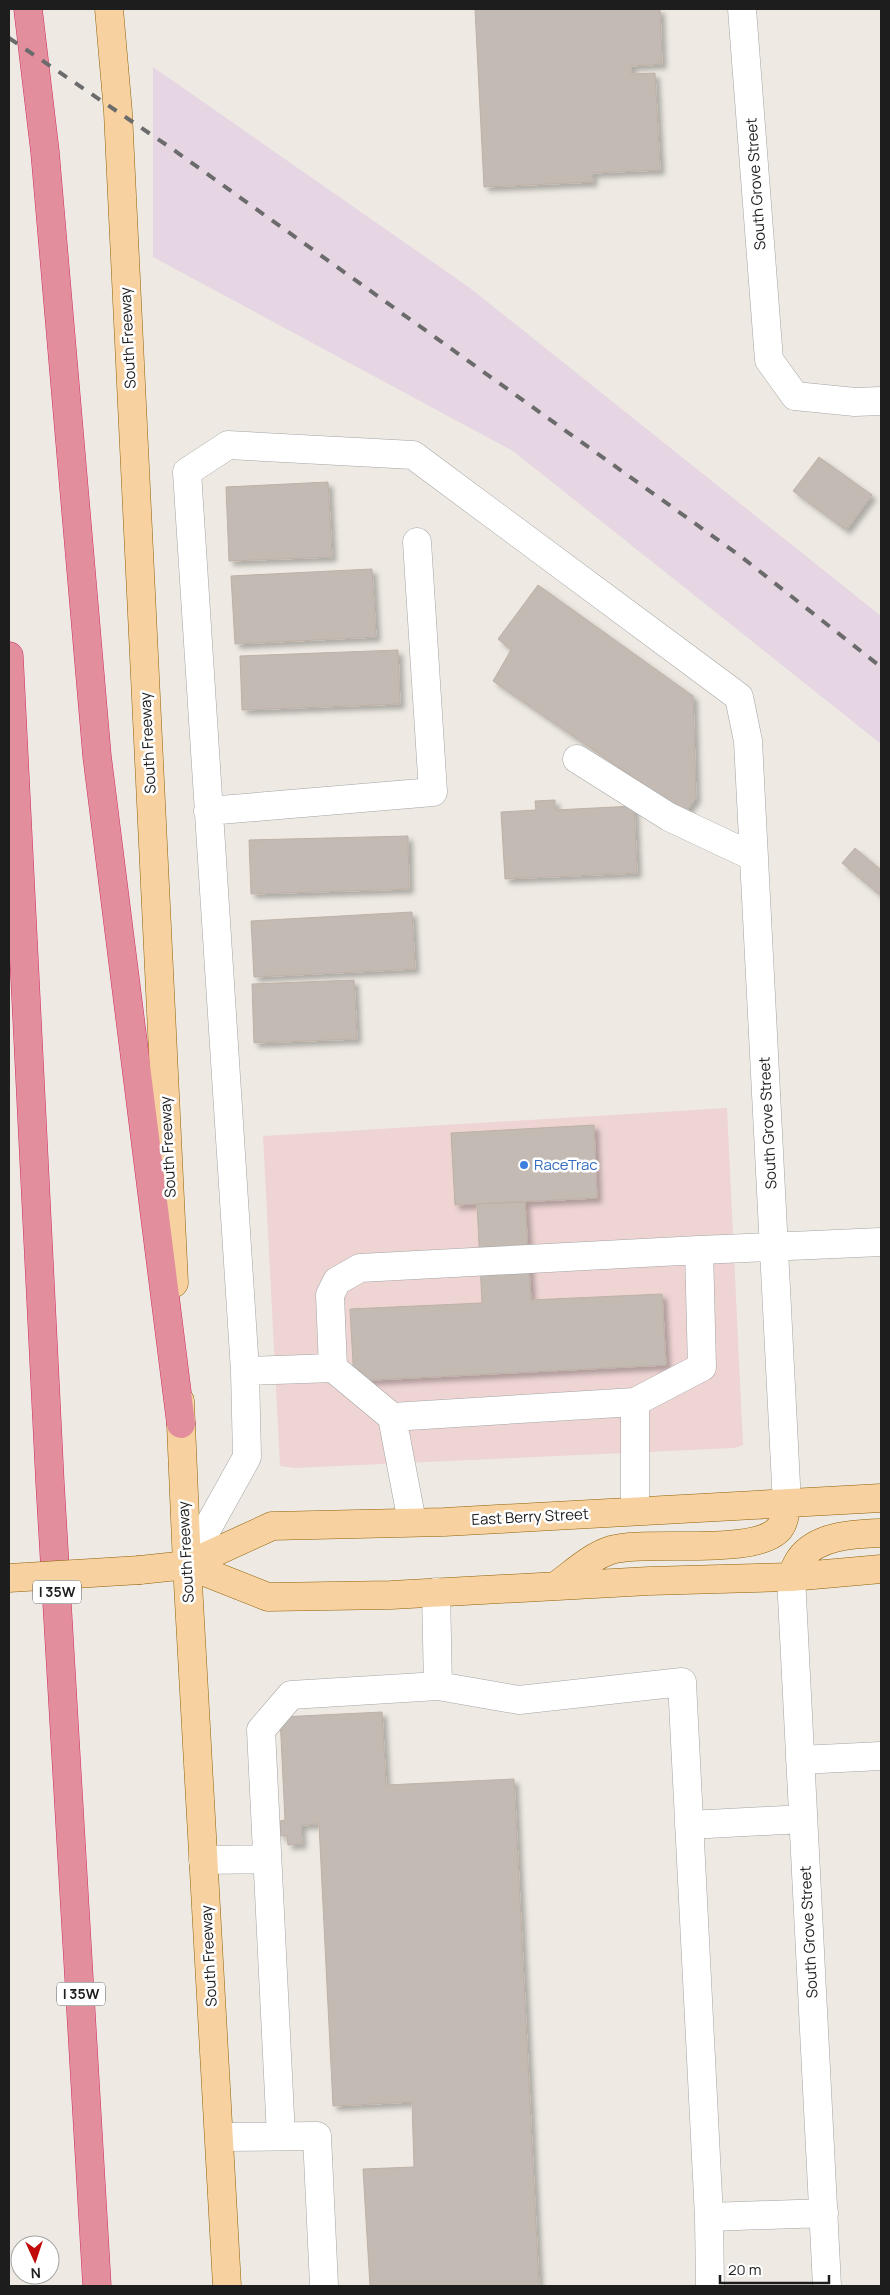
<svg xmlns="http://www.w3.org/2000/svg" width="890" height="2295" font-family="Manrope,sans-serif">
	<defs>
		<filter id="shadow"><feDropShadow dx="4.5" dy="4.5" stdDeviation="2.5" flood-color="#0004"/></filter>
	</defs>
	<rect width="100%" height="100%" fill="#eeeae3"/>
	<path fill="#eed4d3" d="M727 1108 743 1445 735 1448 294 1468 280 1466 263 1136Z"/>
	<path fill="#e6d5e3" d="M153 67 470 288 881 616V744L513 451 153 257Z"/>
	<path fill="#c2bab3" stroke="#beb1a6" filter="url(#shadow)" d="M475 9H660L662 64 631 66V74L655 73 660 170 592 173 593 182 484 187Z
		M819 457 872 495 846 530 793 491Z
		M328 482 332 557 229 561 226 487Z
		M372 569 376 637 235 644 231 576Z
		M538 585 693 696 696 798 685 813 493 681 511 650 498 639Z
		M398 650 400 704 242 710 240 656Z
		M555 800V810L634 806 637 873 505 879 501 812 536 810 535 801Z
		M408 836 409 889 251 894 249 840Z
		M855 848 881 870V896L842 863Z
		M412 912 415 969 254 977 251 921Z
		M354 980 357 1039 254 1043 252 984Z
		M594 1125 597 1198 455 1205 451 1133Z
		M525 1202 531 1300 662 1294 666 1365 354 1381 350 1309 482 1303 477 1204Z
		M382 1712 386 1785 514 1779 539 2286H370L363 2169 414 2167 412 2102 333 2106 319 1824 301 1825 302 1844 288 1845 287 1836H280V1821L285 1820 280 1717Z"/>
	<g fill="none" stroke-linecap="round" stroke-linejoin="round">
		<g stroke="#a4a4a4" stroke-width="29">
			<path id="minor" d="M742 9 769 360 795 396 855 402 881 401
				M577 759 669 817 754 857
				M208 811 433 792 417 542
				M333 1368 330 1295 337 1281 360 1268 699 1250
				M245 1371 333 1368 392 1417
				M635 1402 702 1367 699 1250 881 1242
				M412 1522 392 1417 635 1402V1511
				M187 1565 247 1457 245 1371 187 472 228 445 413 455 739 697 748 741 787 1504
				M791 1577 827 2286
				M436 1592 438 1686 519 1700 682 1682 709 2217
				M800 1760 881 1756
				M689 1825 803 1819
				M203 1860 267 1859
				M281 2136 261 1730 291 1695 438 1686
				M220 2137 317 2136 324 2286
				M710 2286 709 2217 824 2213"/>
		</g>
		<g stroke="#8e6208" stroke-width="29">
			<path id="major" d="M109 9 118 112 174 1283
				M180 1401 187 1565 227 2286
				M187 1565 268 1597 391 1595 649 1581 791 1577 881 1569
				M140 1570 187 1565 272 1526 444 1522 881 1498
				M791 1577C794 1571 796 1564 800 1559 817 1535 854 1534 881 1533
				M557 1585C575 1572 590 1557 611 1550 648 1539 762 1558 781 1526 785 1521 785 1511 787 1504"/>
		</g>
		<g stroke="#cf2d63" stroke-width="29">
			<path id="highway" d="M28 9 45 152 97 756 181 1424
				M9 656 50 1483 97 2286"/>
		</g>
		<use href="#minor" stroke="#fff" stroke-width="28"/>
		<use href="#major" stroke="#f7d19f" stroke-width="28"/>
		<use href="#highway" stroke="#e28e9d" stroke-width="28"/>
		<path stroke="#6b6b6b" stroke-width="4" stroke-dasharray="10 10" stroke-linecap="butt" d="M9 38 171 148 739 555 881 667"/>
		<g stroke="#8e6208" stroke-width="29" stroke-linecap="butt">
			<path id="major-bridge" d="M9 1578 140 1570"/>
		</g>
		<use href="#major-bridge" stroke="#f7d19f" stroke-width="28"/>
	</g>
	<circle fill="#3f7fe0" stroke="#fff" stroke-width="2" cx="524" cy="1165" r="5"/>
	<g text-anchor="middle" stroke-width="5" stroke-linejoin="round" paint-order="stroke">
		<g fill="#fff" stroke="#616161" stroke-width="1">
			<rect x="33" y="1580.5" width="48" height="23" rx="4"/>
			<rect x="57" y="1982.5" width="48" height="23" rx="4"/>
		</g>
		<g font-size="14" font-weight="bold" fill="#1d1d1d">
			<text x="57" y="1597">I 35W</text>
			<text x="81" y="1999">I 35W</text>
		</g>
		<g font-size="15" fill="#1d1d1d" stroke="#fff">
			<text transform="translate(756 184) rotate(-94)" y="5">South Grove Street</text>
			<text transform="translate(128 338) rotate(-93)" y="5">South Freeway</text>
			<text transform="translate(148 743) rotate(-93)" y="5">South Freeway</text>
			<text transform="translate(768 1123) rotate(-93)" y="5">South Grove Street</text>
			<text transform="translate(168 1147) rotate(-93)" y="5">South Freeway</text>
			<text transform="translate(530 1517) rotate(-3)" y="5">East Berry Street</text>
			<text transform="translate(186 1552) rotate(-93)" y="5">South Freeway</text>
			<text transform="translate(809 1932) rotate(-93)" y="5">South Grove Street</text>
			<text transform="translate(209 1956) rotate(-93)" y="5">South Freeway</text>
		</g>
		<g font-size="15" fill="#366cbe" stroke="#fff" text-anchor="start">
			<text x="534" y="1170">RaceTrac</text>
		</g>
	</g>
	<rect width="890" height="2295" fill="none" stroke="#1d1d1d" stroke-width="20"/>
	<g transform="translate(35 2260) rotate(177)"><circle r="24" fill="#ffffff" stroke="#a5a5a5"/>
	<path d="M0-4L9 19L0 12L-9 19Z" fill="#c00b0a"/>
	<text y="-8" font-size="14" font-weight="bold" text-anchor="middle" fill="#1d1d1d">N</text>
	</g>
	<path d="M720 2275v8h109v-8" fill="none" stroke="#1d1d1d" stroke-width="2.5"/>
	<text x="728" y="2275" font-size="15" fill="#1d1d1d" stroke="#ffffff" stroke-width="4" paint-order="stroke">20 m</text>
</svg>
